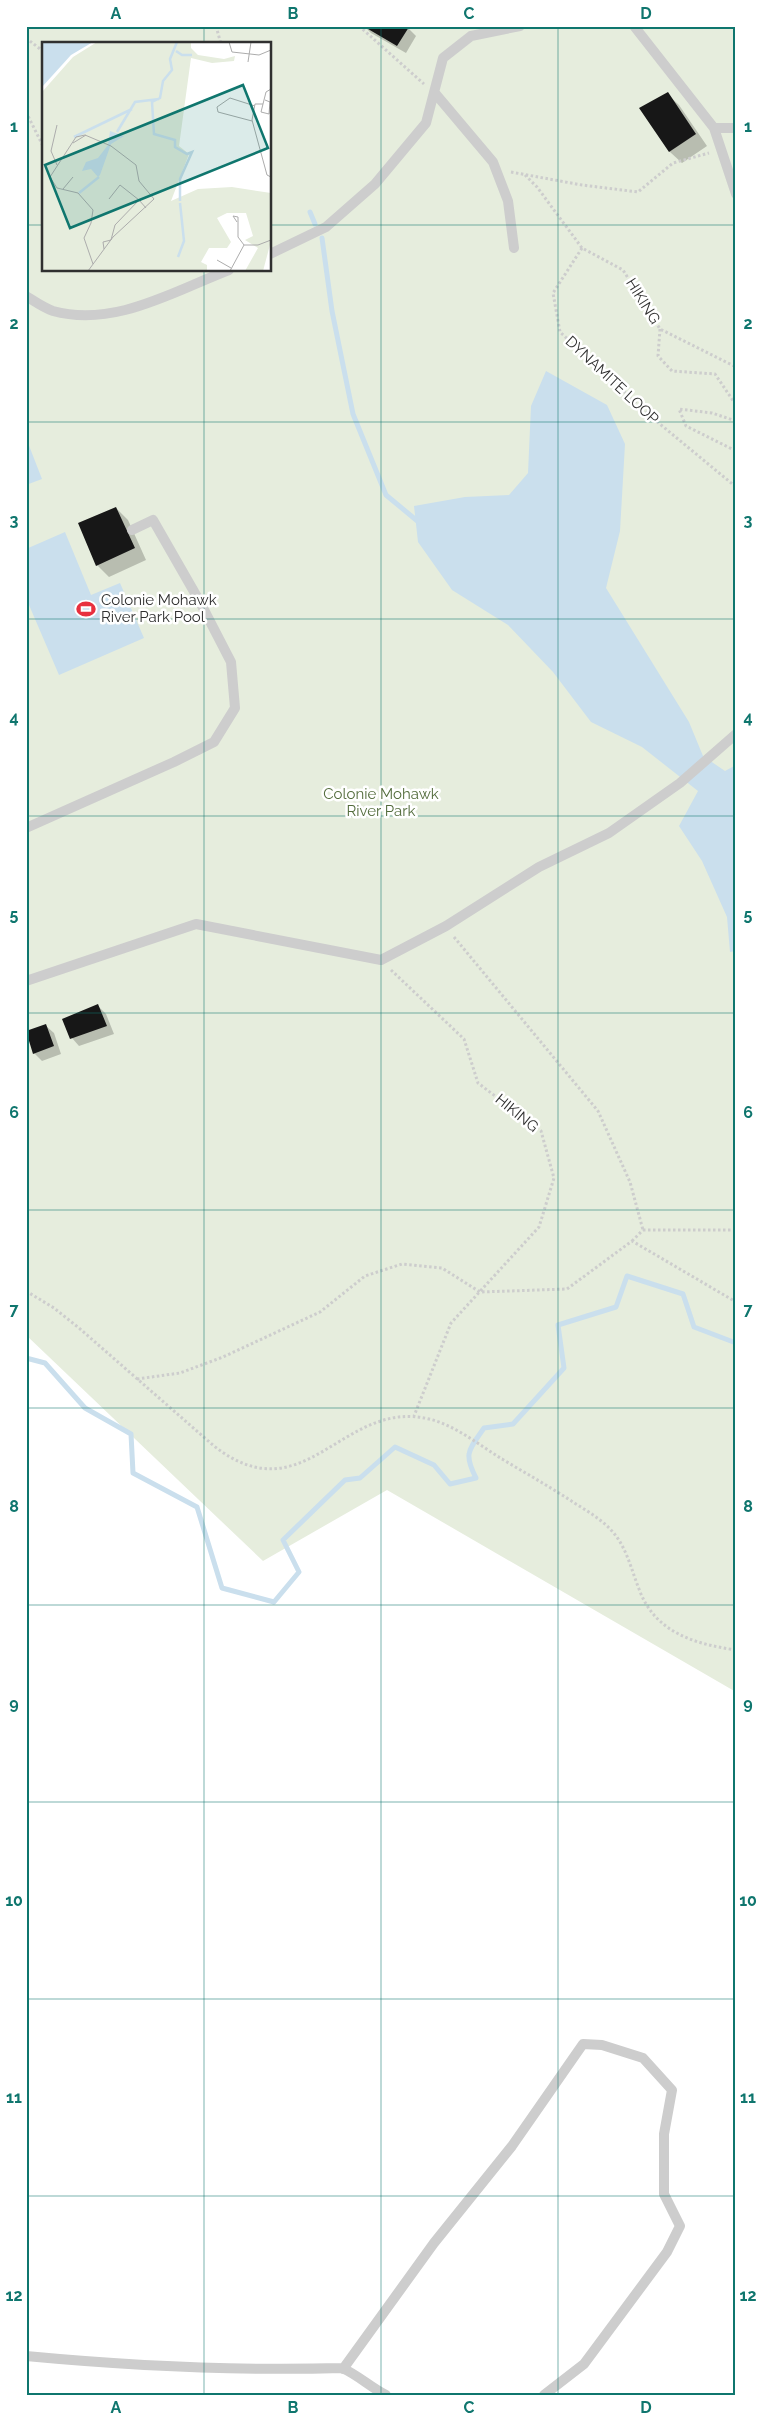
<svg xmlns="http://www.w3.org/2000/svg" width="762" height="2421" font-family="Raleway,sans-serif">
	<rect width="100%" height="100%" fill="#fff"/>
	<path fill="#e6eddd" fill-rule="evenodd" d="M26 26H736V1692L387 1490 263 1561 26 1335ZM44 44H270V270H44Z"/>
	<path fill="#cadfed" d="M546 371 607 405 625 444 620 531 606 588 689 722 703 756 725 771 736 765V951L730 952 727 917 702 861 679 826 698 791 642 747 591 722 553 672 508 625 452 590 418 542 414 506 465 497 509 495 528 473 531 406Z
		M28 443 42 479 26 485V444Z
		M65 532 91 595 120 583 144 638 59 675 26 598V549Z"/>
	<path fill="#0003" d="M364 26 408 28 416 36 406 53 371 33Z
		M667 94 679 105 707 146 682 163 670 152 641 109Z
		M116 508 128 520 146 560 109 577 97 565Z
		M98 1006 106 1014 114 1034 79 1046 72 1038Z
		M46 1026 54 1033 61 1054 42 1061 34 1053Z"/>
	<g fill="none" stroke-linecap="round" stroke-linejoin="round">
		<path stroke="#cadfed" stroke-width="5" d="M310 212 315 224
			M322 238 332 311 353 414 386 495 421 524
			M26 1358 45 1363 85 1408 131 1434 133 1473 197 1507 222 1588 274 1602 299 1572 283 1540 345 1480 360 1478 395 1447 434 1465 450 1484 476 1478C463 1453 469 1450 484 1428L513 1424 564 1368 558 1325 616 1307 627 1276 683 1294 694 1327 736 1343"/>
	</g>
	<path fill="#171717" d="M363 26H408L409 27 397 46Z
		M668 92 696 134 669 152 639 108Z
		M116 507 135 548 96 566 78 523Z
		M98 1004 107 1026 70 1039 62 1019Z
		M46 1024 54 1046 33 1054 26 1031Z"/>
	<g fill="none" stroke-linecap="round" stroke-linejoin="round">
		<path stroke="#cdcdcd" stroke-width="3" stroke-dasharray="2.5 2.5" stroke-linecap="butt" d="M216 26 221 44
			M359 26 424 84
			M26 38 44 52
			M26 112 44 148
			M511 172 582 185 638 192 673 163 709 153
			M525 175 537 187 582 248 623 270 660 329 736 367
			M582 248 553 293 560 332 649 415 736 487
			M660 329 658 356 672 371 715 374 736 405
			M736 421 712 413 679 409 686 426 736 451
			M454 937 598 1111 630 1182 643 1230
			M391 970 464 1039 478 1083 541 1131 554 1178 539 1227 451 1323 414 1416
			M643 1230H736
			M632 1241 643 1230
			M26 1291 54 1308 79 1328 214 1446C305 1517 342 1398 429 1419 455 1425 479 1445 502 1459 527 1474 552 1488 576 1504 589 1512 602 1520 612 1531 627 1548 631 1569 639 1589 655 1633 695 1644 736 1650
			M137 1379 180 1373 223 1357 320 1312 365 1276 402 1264 442 1268 480 1292 567 1289 632 1241 736 1302"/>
		<path stroke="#cdcdcd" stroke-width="10" d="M634 26 714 128 736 194
			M434 92 493 162 508 201 514 248
			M714 128H736
			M270 254 326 227 375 184 426 123 443 58 471 36 520 26
			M26 296C34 301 44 308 53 311 114 328 174 291 229 270
			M26 828 174 762 214 742 235 708 231 662 200 602 153 520 132 530
			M26 981 196 924 381 960 446 926 539 867 609 833 680 783 736 734
			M26 2356C132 2366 236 2371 342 2368 358 2375 370 2387 386 2395
			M343 2369 434 2243 512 2146 583 2044 602 2045 643 2058 672 2090 664 2134V2194L680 2226 667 2252 584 2364 544 2395"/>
	</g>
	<path fill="none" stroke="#0f766e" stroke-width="1" stroke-opacity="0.55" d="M204 26V44M381 26V2395M558 26V2395M26 225H44M270 225H736M204 270V2395M26 422H736M26 619H736M26 816H736M26 1013H736M26 1210H736M26 1408H736M26 1605H736M26 1802H736M26 1999H736M26 2196H736"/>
	<defs>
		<g id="stadium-bare" transform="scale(1.5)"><path d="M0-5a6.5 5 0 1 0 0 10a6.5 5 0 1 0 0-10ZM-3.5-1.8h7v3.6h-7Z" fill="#e8303e" stroke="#fff" stroke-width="2.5" paint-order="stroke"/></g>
	</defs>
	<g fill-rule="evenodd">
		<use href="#stadium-bare" x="86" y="609"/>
	</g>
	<g text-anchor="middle" stroke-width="5" stroke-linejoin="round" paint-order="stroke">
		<g font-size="15" fill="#303030" stroke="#fff">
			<text transform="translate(643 301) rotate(58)" y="5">HIKING</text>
			<text transform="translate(612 380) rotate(43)" y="5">DYNAMITE LOOP</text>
			<text transform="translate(517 1113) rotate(39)" y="5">HIKING</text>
		</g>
		<g font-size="15" fill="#303030" stroke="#fff" text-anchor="start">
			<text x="101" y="605">Colonie Mohawk<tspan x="101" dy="17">River Park Pool</tspan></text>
		</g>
		<g font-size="15" fill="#536c3c" stroke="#fff">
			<text x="381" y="799">Colonie Mohawk<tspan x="381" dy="17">River Park</tspan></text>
		</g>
	</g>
	<g transform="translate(42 42)">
		<rect width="229" height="229" fill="#fff"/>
		<path d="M55 0H149V6L156 13 182 17 193 14 192 19 170 21 149 16 137 104 147 112 129 159 156 147 190 145 229 151V199L221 229H203L216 206 203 198 211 194 204 171H185L175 176 189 200 185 206H167L159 220 165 223V229H0V50L31 15Z" fill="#e6eddd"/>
		<path d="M0 0H51L29 13 0 45ZM68 89 82 94 69 102 58 133 56 135 49 127 40 129 44 120 56 116 66 103Z" fill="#cadfed"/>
		<path fill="none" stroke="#cadfed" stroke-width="2.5" d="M135 0 128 17 130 28 121 39 118 56 110 60 112 92 133 98V105L145 112 150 110 138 137V159M134 9 140 13H150M75 90 93 60 117 57M32 95 90 67M37 151 57 135M136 215 142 199 138 161"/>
		<path fill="none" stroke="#acacac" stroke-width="1" d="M187 0 190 10 217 13 229 8M206 20 209 0M229 47 224 50 221 62H213L210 78 225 133 229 135M221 62 219 70 227 72 228 60 223 58M210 79 176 70 175 65 188 56 213 64M31 101 44 93M15 123 9 109 15 83M21 147 31 135M67 157 78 143 97 158M195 180 191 174 196 175V195L202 203H216L229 198M62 207 61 200 69 198 73 183 97 158 104 166M175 218 189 226M46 229 71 195 112 157 97 139 94 123 69 104 43 93 34 95 8 135 15 146 36 151 51 168 49 181 42 196 51 222M188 229 202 203"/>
		<path fill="#0f766e" fill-opacity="0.15" stroke="#0f766e" stroke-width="2.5" d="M201 43 226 106 28 186 3 123Z"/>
		<rect width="229" height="229" fill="none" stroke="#303030" stroke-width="2.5"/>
	</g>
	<rect width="762" height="2421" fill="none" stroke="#ffffff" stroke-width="55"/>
	<rect x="28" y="28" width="706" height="2366" fill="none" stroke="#0f766e" stroke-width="2"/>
	<g font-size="16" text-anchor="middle" font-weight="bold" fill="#0f766e">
		<text x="116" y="19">A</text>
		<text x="293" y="19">B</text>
		<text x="469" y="19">C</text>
		<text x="646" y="19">D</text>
		<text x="14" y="132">1</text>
		<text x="748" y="132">1</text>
		<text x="14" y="329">2</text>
		<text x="748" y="329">2</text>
		<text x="14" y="526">3</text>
		<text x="748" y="526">3</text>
		<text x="14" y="723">4</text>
		<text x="748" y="723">4</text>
		<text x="14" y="920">5</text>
		<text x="748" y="920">5</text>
		<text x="14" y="1118">6</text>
		<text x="748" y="1118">6</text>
		<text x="14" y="1315">7</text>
		<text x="748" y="1315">7</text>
		<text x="14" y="1512">8</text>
		<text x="748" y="1512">8</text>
		<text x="14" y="1709">9</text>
		<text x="748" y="1709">9</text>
		<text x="14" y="1906">10</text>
		<text x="748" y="1906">10</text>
		<text x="14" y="2103">11</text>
		<text x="748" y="2103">11</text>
		<text x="14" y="2301">12</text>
		<text x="748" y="2301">12</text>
		<text x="116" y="2413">A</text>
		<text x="293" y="2413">B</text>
		<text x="469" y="2413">C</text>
		<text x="646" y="2413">D</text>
	</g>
</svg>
